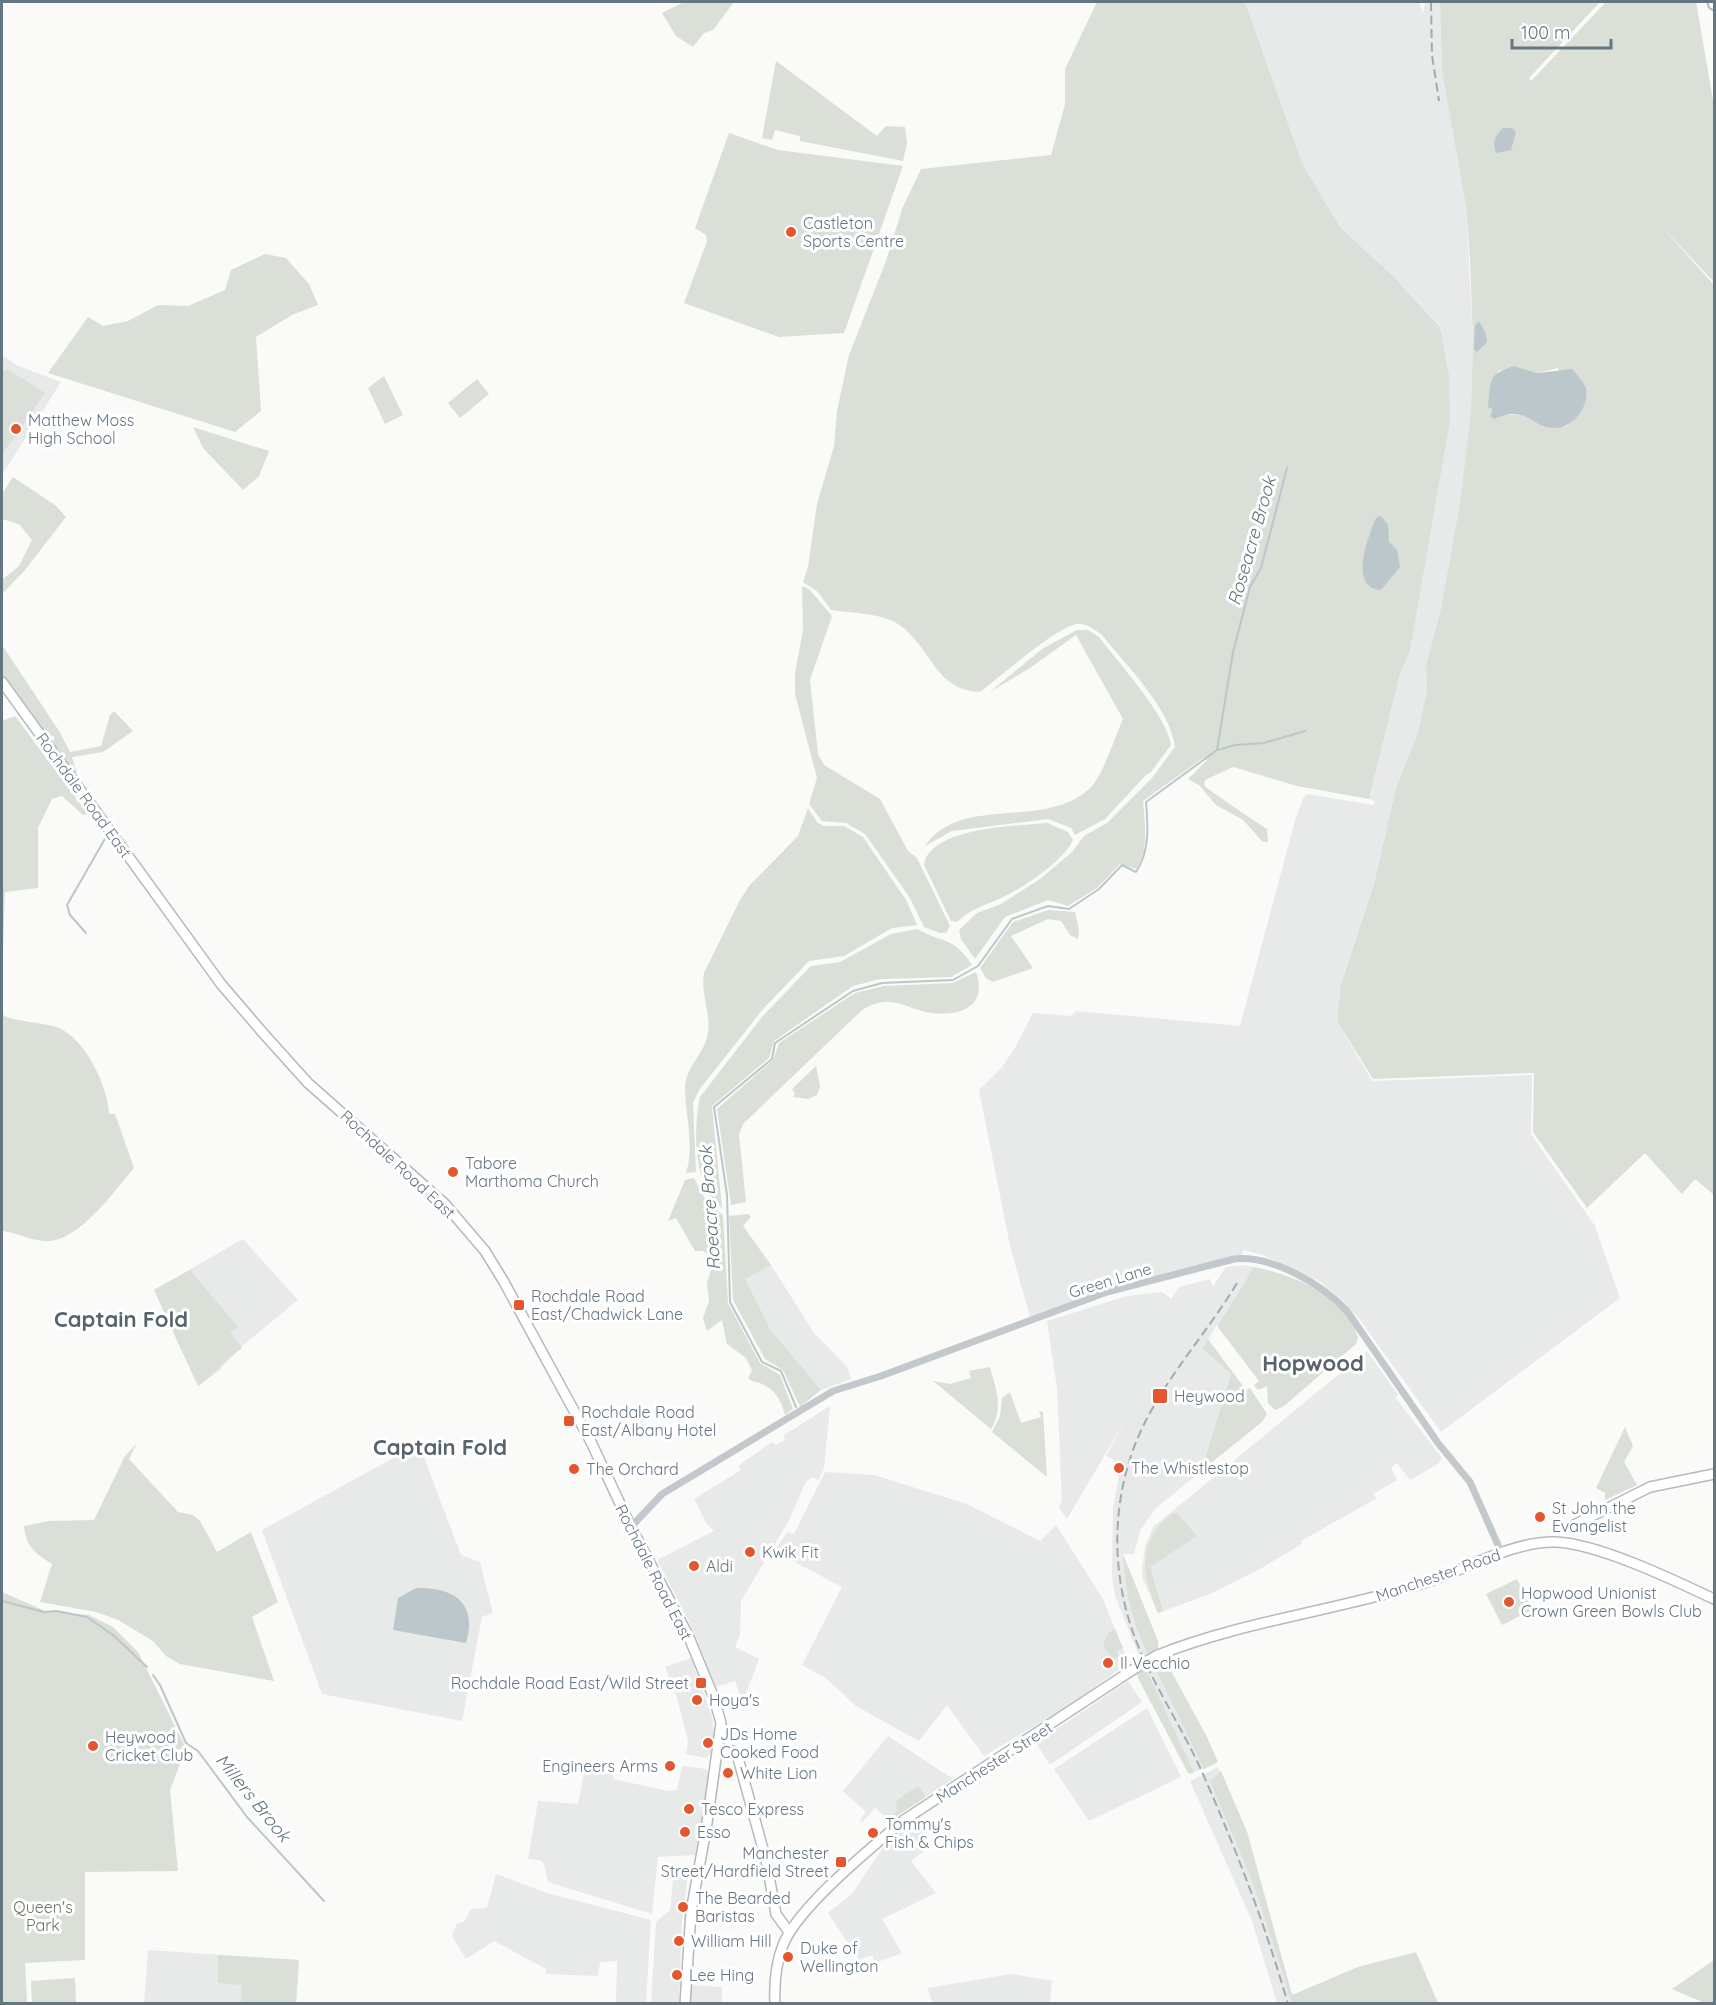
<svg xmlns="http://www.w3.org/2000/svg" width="1716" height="2005" font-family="Quicksand,sans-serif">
	<rect width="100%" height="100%" fill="#fafaf8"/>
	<path fill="#e8e9e9" d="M1245 2H1419L1423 13 1425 2H1440L1442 71 1466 207 1473 340 1471 410 1460 503 1441 608 1426 665 1427 690 1418 733 1396 788 1374 884 1341 984 1337 1021 1372 1081 1532 1075 1531 1134 1595 1226 1620 1298 1441 1432 1360 1320 1342 1300 1321 1282 1263 1255 1243 1250 1242 1256 1136 1280 1030 1317 1010 1246 979 1090 1002 1067 1015 1048 1033 1013 1071 1016 1076 1011 1240 1026 1294 824 1303 798 1307 794 1373 805 1375 801 1369 799 1400 674 1410 651 1450 422 1440 326 1394 277 1340 227 1302 163Z
		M2 355 16 365 61 382 2 475Z
		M243 1239 298 1300 223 1362 221 1369 198 1386 154 1290Z
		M771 1265 814 1333 848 1368 851 1379 821 1390 770 1329 744 1279Z
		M1243 1265 1254 1267 1203 1347 1231 1374 1201 1471 1155 1509 1140 1531 1134 1554H1123L1133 1614 1149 1655 1140 1658 1115 1596 1112 1576 1113 1508 1121 1464 1106 1456 1126 1419 1067 1519 1059 1508 1062 1500 1057 1389 1047 1321 1127 1296 1162 1292 1171 1299 1179 1287 1210 1279 1213 1286 1226 1267Z
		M1367 1351 1398 1395 1395 1397 1442 1458 1438 1464 1410 1480 1397 1463 1391 1468 1397 1480 1373 1494 1377 1498 1301 1541 1302 1544 1260 1569 1210 1594 1158 1613 1143 1580 1142 1569 1145 1547 1153 1527Z
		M830 1406 824 1468 818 1481 813 1477 806 1482 788 1522 741 1601 740 1634 735 1647 759 1659 745 1696 741 1697 735 1681 716 1687 689 1621 657 1560 714 1531 706 1523 694 1499 741 1470 738 1466 772 1442 776 1445 785 1440 784 1435Z
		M419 1444 461 1555 480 1562 493 1613 482 1617 462 1721 322 1694 262 1530Z
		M825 1472 874 1475 967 1504 1040 1541 1056 1525 1103 1599 1128 1661 1127 1664 1065 1708 984 1756 947 1705 919 1741 856 1706 827 1679 802 1665 842 1587 774 1551 787 1532 794 1534Z
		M691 1658 712 1716 714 1734 710 1755 705 1758 686 1754 688 1741 678 1701 665 1667Z
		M1165 1660 1218 1762 1190 1774 1138 1678 1137 1673 1141 1669Z
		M1128 1681 1142 1702 1050 1765 1036 1743Z
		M1147 1708 1181 1777 1089 1821 1054 1769Z
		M888 1736 953 1779 889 1821 875 1807 862 1823 860 1820 866 1812 843 1791Z
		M682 1766 706 1769 711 1778 695 1855 658 1857 652 1914 548 1882 544 1864 540 1860 528 1859 538 1801 578 1804 585 1768 613 1770V1779L668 1791 677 1790Z
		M1218 1767 1247 1832 1292 1994 1297 2003H1277L1252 1921 1190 1781Z
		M917 1821 932 1845 911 1861 936 1893 882 1919 902 1953 875 1963 872 1955 859 1960 828 1913 852 1894 886 1843Z
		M678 1868 686 1869 688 1875 682 1921 679 2003H651L656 1922 670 1910 674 1870Z
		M496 1874 547 1893 651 1920 646 2003H616L617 1961 600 1962 598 1976 546 1974V1969L494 1941 466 1959 452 1936 457 1923 464 1922 471 1909 487 1908Z
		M148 1950 299 1960 296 2003 144 2004Z
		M1011 1974 1052 1981 1050 2003H933L927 1988Z
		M691 1985 722 1987V2003H690Z"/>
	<path fill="#dadfd7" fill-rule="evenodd" d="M684 2H734L713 30 704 33 693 47 676 36 662 13Z
		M1097 2H1245L1302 163 1340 227 1394 277 1440 327 1449 376 1450 422 1410 651 1400 674 1369 799 1297 786 1233 767 1205 780 1204 785 1208 789C1228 803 1247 816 1267 829L1268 842H1263L1243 820 1216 805 1199 785 1188 779 1207 760 1203 758 1143 801C1145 824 1149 850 1136 869L1120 864 1097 888 1068 906 1048 900 1005 917 975 959 961 939 959 930 977 913 1001 904 1040 879 1072 852 1084 836 1107 823 1152 778 1175 747C1170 708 1126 665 1102 635 1094 629 1087 623 1077 624 1056 627 1000 677 980 692 934 690 932 647 898 624 881 613 851 613 831 610L818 592 803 582 808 567 817 504 834 446 837 411 849 355 886 261 902 209 921 169 1051 155 1065 104V69Z
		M1440 2H1600L1529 78 1531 81 1606 2H1696L1714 106V282L1661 226 1714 285V1195L1695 1179 1682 1194 1645 1153 1587 1208 1533 1132 1534 1073 1373 1079 1337 1021 1341 984 1374 884 1396 788 1418 733 1427 690 1426 665 1441 608 1460 503 1471 410 1473 340 1470 259 1466 207 1442 71ZM1514 366 1537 373 1558 368 1580 413 1566 426 1554 428 1525 414 1490 416 1498 371Z
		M776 61 877 136 886 126 905 127 907 143 903 161 800 141V136L775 130 772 140 762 138Z
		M729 133 778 150 903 166 844 333 779 337 684 303 707 241 706 235 695 228Z
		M265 254 286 258 309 284 318 305 292 315 256 337 261 411 235 432 48 373 88 317 103 326 128 321 158 305 188 306 225 290 231 270Z
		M9 370 45 393 2 455V371Z
		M384 376 403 415 385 424 368 388Z
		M477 379 489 394 460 418 448 403Z
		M193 427 269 451 259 476 243 490 203 448Z
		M13 477 55 505 66 517 25 570 2 594V580L19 566 32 540 19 524 2 519V494Z
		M802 586 809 589 832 616 810 680 818 754 824 765 880 799 908 851 917 858 950 926 946 933H940L924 927 910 898 865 834 846 823 822 821 809 804 817 778 795 694V673L803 630Z
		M1077 630H1088L1099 637C1117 661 1168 717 1171 745L1151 772 1145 776 1105 819 1075 835 1071 828 1048 819 952 831 925 846C960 793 1048 832 1092 786 1102 776 1116 735 1123 719L1076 635 1030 668 990 692 1042 649Z
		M2 645 59 731 70 752 101 746 110 715 114 711 133 731 103 752 72 757 77 773 75 774 53 744 54 736 46 735 2 675Z
		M15 716 88 814 83 815 62 796 52 799 38 828V888L5 892 2 980V721Z
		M808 808 817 822 823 826H844L863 837 906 900 917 925 892 928 844 956 809 961 763 1009 699 1090 693 1103 696 1172 686 1173C695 1145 685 1116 685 1087 686 1069 700 1057 706 1041 714 1019 700 996 704 973L740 900 750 885 798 836Z
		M1047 823 1068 832 1073 840C1063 862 1020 890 997 900 982 906 970 910 957 922L951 921 924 865C930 827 1016 826 1047 823Z
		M1048 910 1075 912 1079 930 1078 939 1070 935 1061 921 1048 919 1011 936 1033 968 993 982 986 978 980 968 1013 922Z
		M917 929C944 944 953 936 972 965L951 977 880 979 853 986 774 1041 769 1058 712 1106 722 1208C693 1188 693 1129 700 1097L762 1017 811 966 840 962 891 934Z
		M976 972C988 1006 961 1017 931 1013 917 1011 904 1003 890 1002 880 1001 867 1006 860 1012L743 1124 739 1135 746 1202 731 1205 717 1109 773 1060 779 1043 855 993 884 986 953 983Z
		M2 1014C11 1022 45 1022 59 1028 86 1040 108 1087 109 1114H115L134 1168C114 1191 78 1244 44 1241 30 1240 17 1233 3 1231Z
		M816 1066 820 1087 817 1095 808 1099 793 1097 795 1094 792 1089Z
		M694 1178 707 1203 723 1215 728 1303 760 1363 780 1375 793 1409 785 1415C781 1401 776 1390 762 1384 756 1381 753 1383 748 1378L752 1370 746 1358 727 1344 722 1320 707 1331 703 1318 709 1301 707 1282 712 1268V1257L703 1251H695L676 1218 668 1221 685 1180Z
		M748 1214 751 1217 743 1226 771 1265 745 1279 770 1329 821 1390 800 1407 783 1370 765 1359 733 1300 729 1216Z
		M1254 1267C1293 1275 1345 1295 1358 1337L1356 1344 1284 1406 1275 1410 1268 1403 1267 1386 1258 1390 1254 1385 1259 1381 1217 1326Z
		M190 1270 238 1327 230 1332 242 1348C226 1360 215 1374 198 1386L154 1290Z
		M1208 1339 1246 1390 1250 1388 1267 1414 1262 1422 1201 1471 1231 1374 1202 1348Z
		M990 1367C996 1391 1004 1406 991 1429L933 1381 950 1384 971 1378 969 1371Z
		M1010 1392 1021 1423 1041 1417 1039 1411 1043 1412 1047 1477 992 1432 1000 1416 1002 1398Z
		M1625 1427 1633 1446 1624 1462 1637 1485 1605 1500V1493L1596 1488Z
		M137 1443 129 1459 178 1512 193 1515 200 1521 217 1552 251 1532 278 1602 252 1617 274 1681 180 1664 166 1656 153 1641 118 1620 96 1612 40 1602 52 1564C35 1553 26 1547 24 1526L49 1521 94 1520 125 1456Z
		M1173 1513H1177L1197 1536 1150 1567 1163 1611 1158 1613C1142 1574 1135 1542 1173 1513Z
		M1123 1554 1158 1641V1649L1149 1655C1132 1625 1125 1588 1123 1554Z
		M1517 1579 1532 1610 1502 1625 1486 1594Z
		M2 1592 45 1611 89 1615 113 1627 138 1652 186 1748 170 1790 178 1871 85 1872V1960L25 1963 27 2003H2Z
		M1115 1629 1123 1648 1117 1651 1119 1656 1113 1660 1103 1645 1108 1633Z
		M1165 1660 1206 1735 1218 1762 1204 1769 1153 1664Z
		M1145 1667 1194 1773H1188L1138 1678 1137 1673Z
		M1221 1771 1247 1832 1292 1995 1358 1967 1416 1952 1438 2003H1292L1255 1888 1210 1781Z
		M918 1786 926 1797 889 1821 887 1819 897 1811 896 1801Z
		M218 1955 299 1960 296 2003H241L242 1985 218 1983Z
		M1714 1960V2003H1704L1672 1989Z
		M75 1978 76 2003H32L31 1981Z"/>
	<path fill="#bbc7cb" d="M1503 128H1512L1516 132 1511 150 1496 153C1492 142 1495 136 1503 128Z
		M1479 321 1486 334 1487 342 1477 352 1474 349 1475 326Z
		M1514 366 1537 373 1572 369C1576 374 1584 382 1586 388 1590 405 1574 428 1555 428 1530 428 1529 404 1494 419L1490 416 1492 409 1488 407C1491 381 1487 374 1514 366Z
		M1381 516 1388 525 1389 542 1397 550 1400 567 1381 590C1348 588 1368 537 1376 518Z
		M416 1588C454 1587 478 1603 466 1643L393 1630 398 1598Z"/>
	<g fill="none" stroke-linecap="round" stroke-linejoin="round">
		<path stroke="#bbc7cb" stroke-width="2" d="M1218 750 1235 745 1264 743 1305 731
			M86 933 70 915 67 905 106 837
			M796 1407 781 1371 762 1362 730 1302 727 1195 714 1107 772 1059 775 1043 853 991 882 983 953 980 978 966 1012 919 1048 906 1069 909 1099 889 1122 865 1136 872C1150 851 1148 826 1146 802L1217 750 1233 652 1250 587 1261 568 1287 468
			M2 1601 44 1612 56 1611 87 1617 113 1635 147 1667
			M153 1675 160 1685 186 1743 198 1751 247 1817 324 1901"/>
		<g stroke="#b5babe" stroke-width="12">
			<path id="primary" d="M1572 1526 1650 1487 1714 1474
				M1158 1655C1241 1622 1332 1611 1418 1585 1460 1573 1513 1540 1556 1542 1599 1544 1674 1580 1714 1599
				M720 1748 733 1751 738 1758 766 1860 776 1914 789 1932
				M775 2004C774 1984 776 1963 783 1945 798 1907 872 1847 904 1820L1140 1665"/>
		</g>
		<g stroke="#b4b9bd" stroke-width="12">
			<path id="trunk" d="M2 682 221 984 263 1033 308 1083 444 1203 485 1251 504 1282 591 1442 631 1527 688 1635 714 1698 721 1723 706 1830 691 1911 685 2004"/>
		</g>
		<g stroke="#b4b9bd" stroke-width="14">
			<path id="motorway" d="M1714 2V4"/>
		</g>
		<path stroke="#c3c8cc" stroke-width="7" d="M631 1527 662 1494 833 1391 881 1376 1107 1292 1234 1259C1272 1255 1322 1284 1347 1311L1438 1443 1470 1482 1502 1554"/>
		<use href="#primary" stroke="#fff" stroke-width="9"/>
		<use href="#trunk" stroke="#fff" stroke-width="9"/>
		<use href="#motorway" stroke="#fff" stroke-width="10"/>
		<path stroke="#a2aab0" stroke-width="2" stroke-dasharray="9 4.5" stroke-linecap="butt" d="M1431 2 1432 55 1439 101
			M1237 1283C1203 1340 1154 1389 1132 1453 1110 1516 1113 1586 1139 1648 1157 1691 1184 1731 1203 1774 1236 1849 1265 1924 1288 2004"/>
		<g stroke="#b5babe" stroke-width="12" stroke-linecap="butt">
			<path id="primary-bridge" d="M1140 1665 1158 1655"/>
		</g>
		<use href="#primary-bridge" stroke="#fff" stroke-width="9"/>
	</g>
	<g fill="#e4572e" stroke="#fff" stroke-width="2">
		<circle cx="791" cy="232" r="6"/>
		<circle cx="16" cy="429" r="6"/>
		<circle cx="453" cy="1172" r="6"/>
		<rect x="513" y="1299" width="12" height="12" rx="3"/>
		<rect x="1152" y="1388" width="16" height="16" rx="3"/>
		<rect x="563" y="1415" width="12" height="12" rx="3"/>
		<circle cx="1119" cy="1468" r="6"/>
		<circle cx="574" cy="1469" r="6"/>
		<circle cx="1540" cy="1517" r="6"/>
		<circle cx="750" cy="1552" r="6"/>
		<circle cx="694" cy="1566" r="6"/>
		<circle cx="1509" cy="1602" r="6"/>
		<circle cx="1108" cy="1663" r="6"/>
		<rect x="695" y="1677" width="12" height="12" rx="3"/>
		<circle cx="697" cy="1700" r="6"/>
		<circle cx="708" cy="1743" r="6"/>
		<circle cx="93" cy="1746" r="6"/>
		<circle cx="670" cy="1766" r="6"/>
		<circle cx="728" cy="1773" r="6"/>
		<circle cx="689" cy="1809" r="6"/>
		<circle cx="685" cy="1832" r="6"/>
		<circle cx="873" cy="1833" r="6"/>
		<rect x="835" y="1856" width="12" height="12" rx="3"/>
		<circle cx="683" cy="1907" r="6"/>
		<circle cx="679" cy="1941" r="6"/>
		<circle cx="788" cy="1957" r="6"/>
		<circle cx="677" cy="1975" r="6"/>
	</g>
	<g text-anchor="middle" stroke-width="6" stroke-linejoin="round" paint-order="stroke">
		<g font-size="16" fill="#657683" stroke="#fff" text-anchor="start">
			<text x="803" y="229">Castleton<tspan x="803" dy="18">Sports Centre</tspan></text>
			<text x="28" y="426">Matthew Moss<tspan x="28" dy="18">High School</tspan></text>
			<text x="465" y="1169">Tabore<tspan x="465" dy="18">Marthoma Church</tspan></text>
			<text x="531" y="1302">Rochdale Road<tspan x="531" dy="18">East/Chadwick Lane</tspan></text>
			<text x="1174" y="1402">Heywood</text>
			<text x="581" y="1418">Rochdale Road<tspan x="581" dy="18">East/Albany Hotel</tspan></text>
			<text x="1131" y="1474">The Whistlestop</text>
			<text x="586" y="1475">The Orchard</text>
			<text x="1552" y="1514">St John the<tspan x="1552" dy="18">Evangelist</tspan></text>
			<text x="762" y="1558">Kwik Fit</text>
			<text x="706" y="1572">Aldi</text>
			<text x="1521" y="1599">Hopwood Unionist<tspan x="1521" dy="18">Crown Green Bowls Club</tspan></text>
			<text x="1120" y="1669">Il Vecchio</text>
			<text x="689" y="1689" text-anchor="end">Rochdale Road East/Wild Street</text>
			<text x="709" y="1706">Hoya's</text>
			<text x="720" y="1740">JDs Home<tspan x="720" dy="18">Cooked Food</tspan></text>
			<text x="105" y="1743">Heywood<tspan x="105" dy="18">Cricket Club</tspan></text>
			<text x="658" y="1772" text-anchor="end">Engineers Arms</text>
			<text x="740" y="1779">White Lion</text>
			<text x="701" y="1815">Tesco Express</text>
			<text x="885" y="1830">Tommy's<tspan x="885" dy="18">Fish &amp; Chips</tspan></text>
			<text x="697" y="1838">Esso</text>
			<text x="829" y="1859" text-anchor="end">Manchester<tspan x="829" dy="18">Street/Hardfield Street</tspan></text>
			<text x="695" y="1904">The Bearded<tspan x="695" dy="18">Baristas</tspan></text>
			<text x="691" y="1947">William Hill</text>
			<text x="800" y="1954">Duke of<tspan x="800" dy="18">Wellington</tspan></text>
			<text x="689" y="1981">Lee Hing</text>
		</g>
		<g font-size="16" fill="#657683" stroke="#fff">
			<text transform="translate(84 795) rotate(54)" y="6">Rochdale Road East</text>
			<text transform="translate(398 1164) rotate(43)" y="6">Rochdale Road East</text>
			<text transform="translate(1110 1280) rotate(-17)" y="6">Green Lane</text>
			<text transform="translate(654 1572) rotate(63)" y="6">Rochdale Road East</text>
			<text transform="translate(1438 1575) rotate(-19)" y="6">Manchester Road</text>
			<text transform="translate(994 1762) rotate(-33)" y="6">Manchester Street</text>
		</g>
		<g font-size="16" fill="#687a64" stroke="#fff">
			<text x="43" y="1913">Queen's<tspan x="43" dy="18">Park</tspan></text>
		</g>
		<g font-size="18" font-style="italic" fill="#60757c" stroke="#fff">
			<text transform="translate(1252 541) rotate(-74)" y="6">Roseacre Brook</text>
			<text transform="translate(710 1208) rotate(-94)" y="6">Roeacre Brook</text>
			<text transform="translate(253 1798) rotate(51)" y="6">Millers Brook</text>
		</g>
		<g font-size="22" font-weight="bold" fill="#57646e" stroke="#fff">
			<text x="121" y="1327">Captain Fold</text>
			<text x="1313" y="1371">Hopwood</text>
			<text x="440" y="1455">Captain Fold</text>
		</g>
	</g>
	<rect width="1716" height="2005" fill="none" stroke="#657683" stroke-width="6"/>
	<path d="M1512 39v9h99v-9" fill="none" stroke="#657683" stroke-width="3"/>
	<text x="1521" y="39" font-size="18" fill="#657683" stroke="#ffffff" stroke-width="4.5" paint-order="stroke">100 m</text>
</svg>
